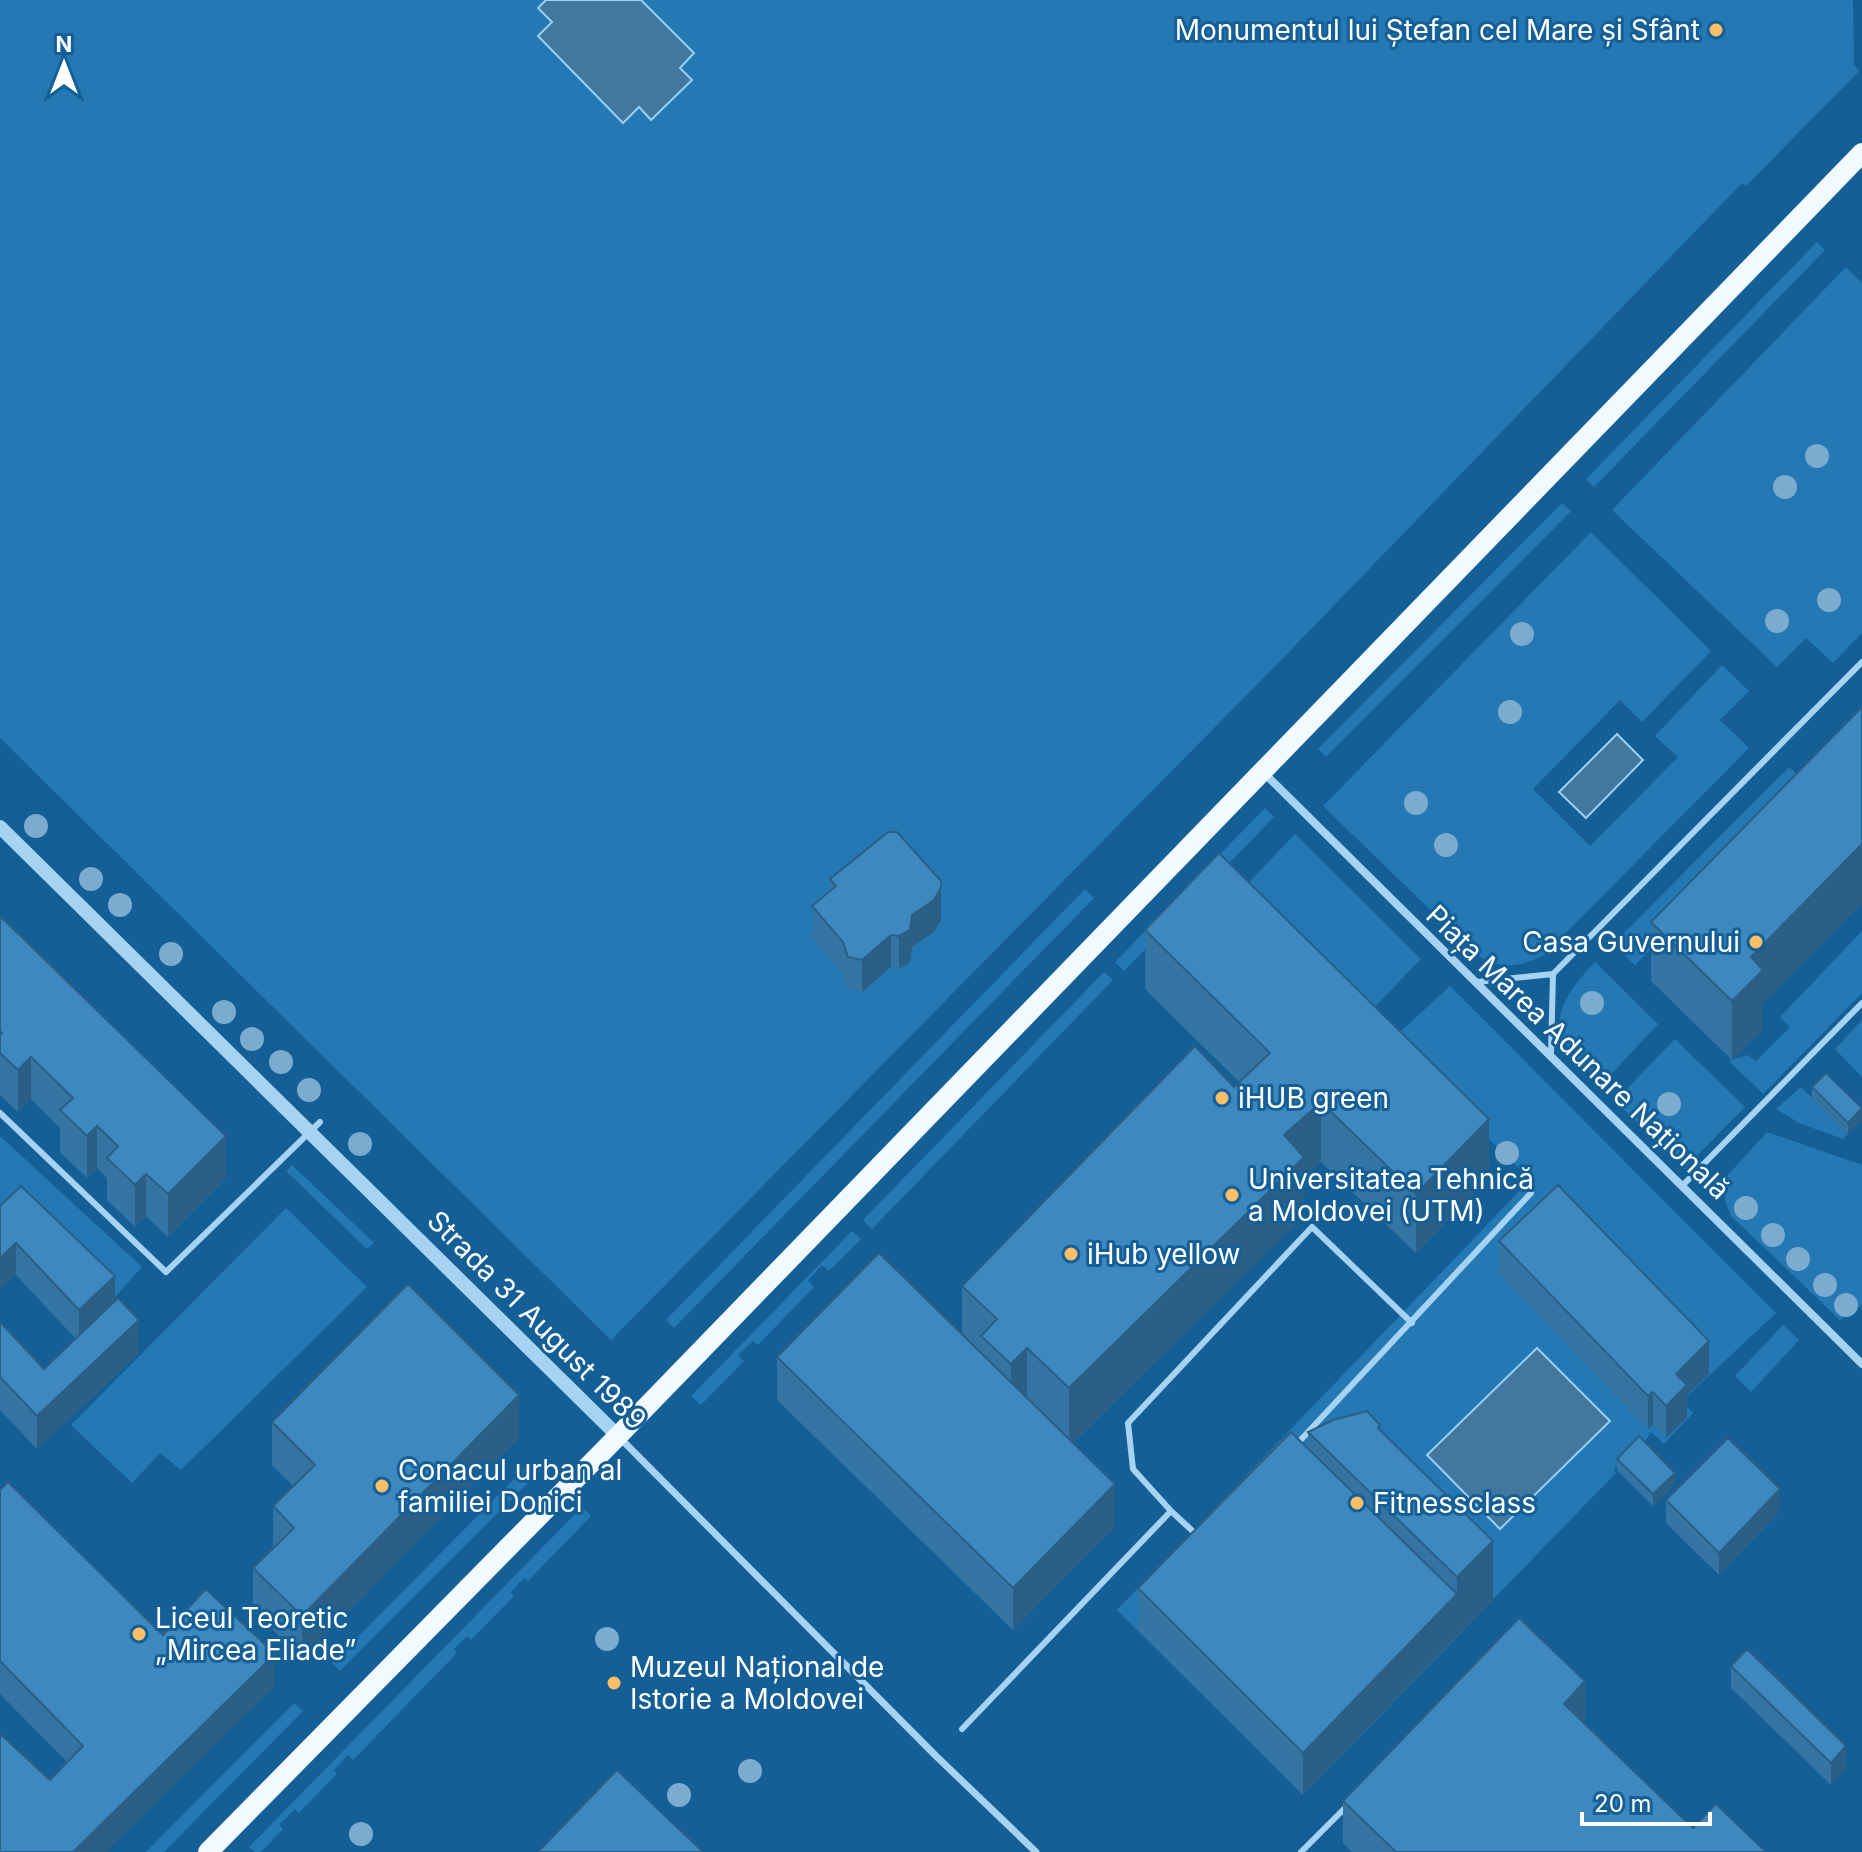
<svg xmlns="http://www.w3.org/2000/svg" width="1862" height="1852" font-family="Inter,sans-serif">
	<rect width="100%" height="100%" fill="#155f97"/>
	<path fill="#2478b4" d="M0 0H1853L1854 65 1859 71 1746 186 1742 183 1288 653 611 1340 0 738Z
		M1817 242 1825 250 1594 487 1586 479Z
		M1846 267 1862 283V633L1833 663 1806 638 1777 667 1612 510Z
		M1562 503 1571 511 1326 757 1318 749Z
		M1591 532 1711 651 1642 722 1620 700 1533 789 1590 846 1678 757 1655 736 1722 665 1749 691 1720 720 1749 748 1545 954C1521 968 1500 970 1477 955L1323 806Z
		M1789 767 1811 789 1635 965 1613 944Z
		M1265 808 1274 817 1124 971 1115 962Z
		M1295 834 1421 959 1365 1017 1238 894Z
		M1085 889 1094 898 674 1328 666 1320Z
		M1862 931V993L1763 1094 1729 1061 1747 1055 1756 1061 1790 1027 1780 1017Z
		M1595 962 1658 1024 1602 1084C1591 1071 1572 1056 1564 1040 1549 1012 1577 981 1595 962Z
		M1104 972 1113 980 872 1229 863 1220Z
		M1450 986 1776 1313 1682 1401 1693 1413 1664 1444 1651 1432 1642 1446 1639 1444 1614 1469 1616 1473 1303 1795 1117 1610 1535 1175H1526L1389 1042Z
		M1862 1020V1077L1835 1049Z
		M1675 1039 1745 1107 1684 1169 1615 1101Z
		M1801 1087 1848 1134 1843 1139 1799 1123 1776 1109Z
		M1767 1132 1862 1165V1305L1840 1320 1731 1216 1725 1201 1726 1177Z
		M0 1136 142 1267 114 1298 0 1226Z
		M292 1165 374 1243 367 1249 286 1171Z
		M286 1208 367 1287 181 1470 160 1453 132 1483 71 1425Z
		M852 1231 861 1239 829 1271 822 1265 808 1280 814 1287 758 1345 753 1341 738 1355 744 1361 701 1405 691 1396Z
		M1783 1325 1799 1340 1751 1392 1735 1376Z
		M531 1462 540 1471 340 1671 332 1663Z
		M582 1507 591 1516 528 1581 524 1578 511 1592 514 1596 471 1640 467 1636 454 1649 457 1653 353 1760 348 1755 334 1770 337 1774 299 1813 295 1809 279 1825 283 1829 261 1852H255L249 1847Z
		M294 1703 303 1711 164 1852H146Z"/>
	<path fill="#42779e" stroke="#99d0f5" stroke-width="2" d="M546 0H641L694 53 680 68 692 80 651 120 639 107 623 123 538 36 552 22 538 8Z
		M1617 734 1643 760 1586 818 1559 792Z
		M1537 1348 1610 1421 1500 1529 1427 1455Z"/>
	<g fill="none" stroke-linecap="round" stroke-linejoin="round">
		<path stroke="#a7d3f2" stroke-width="6" d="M1477 982 1553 974 1862 662
			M1551 1054 1553 974
			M0 1113 166 1272 320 1122
			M1683 1185 1862 1003
			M1295 1446 1531 1193
			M1171 1511 1133 1469 1128 1423 1312 1227 1412 1323
			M962 1729 1171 1511 1199 1537
			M1301 1852 1347 1806"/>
		<path stroke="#a7d3f2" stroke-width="7" d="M620 1438 936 1756 1036 1852"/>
		<path stroke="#a7d3f2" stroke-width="8" d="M1263 772 1862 1364"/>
		<path stroke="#a7d3f2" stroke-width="14" d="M0 827 618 1436"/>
		<path stroke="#f2f9ff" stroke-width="20" d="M208 1852 618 1436 1862 153"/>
	</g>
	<g fill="#7babcf">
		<circle cx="1817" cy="456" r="12"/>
		<circle cx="1785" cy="487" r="12"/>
		<circle cx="1829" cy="600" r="12"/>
		<circle cx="1777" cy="621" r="12"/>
		<circle cx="1522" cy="634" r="12"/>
		<circle cx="1510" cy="712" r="12"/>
		<circle cx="1416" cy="803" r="12"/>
		<circle cx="36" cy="826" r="12"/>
		<circle cx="1446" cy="845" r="12"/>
		<circle cx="91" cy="879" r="12"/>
		<circle cx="120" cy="905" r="12"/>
		<circle cx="171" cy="954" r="12"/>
		<circle cx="1592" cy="1003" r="12"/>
		<circle cx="224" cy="1012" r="12"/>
		<circle cx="252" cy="1039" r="12"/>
		<circle cx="281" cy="1062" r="12"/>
		<circle cx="309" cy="1090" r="12"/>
		<circle cx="1669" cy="1104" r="12"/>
		<circle cx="360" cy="1144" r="12"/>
		<circle cx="1507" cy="1153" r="12"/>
		<circle cx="1746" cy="1208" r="12"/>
		<circle cx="1773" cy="1235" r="12"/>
		<circle cx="1798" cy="1259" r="12"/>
		<circle cx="1825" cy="1285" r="12"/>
		<circle cx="1846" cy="1305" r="12"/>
		<circle cx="607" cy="1639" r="12"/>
		<circle cx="750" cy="1771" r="12"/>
		<circle cx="679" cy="1795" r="12"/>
		<circle cx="361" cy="1834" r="12"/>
	</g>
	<path fill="#3475a4" d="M830 879 941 920 934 932 912 947 910 963 899 969 891 967 862 992 848 989 843 974 812 939V906L830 891Z
		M0 916 226 1178 168 1237 146 1216 135 1227 107 1200V1178L97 1168 87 1178 60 1152V1128L31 1099 18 1112 0 1095Z
		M1651 922 1763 1004V1029L1732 1060 1651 981Z
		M1145 930 1489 1178 1416 1253 1321 1162 1304 1177V1216L1073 1443 1115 1526 1013 1630 777 1400V1357L962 1334V1286L1239 1082 1145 989Z
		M1812 1087 1862 1108 1848 1134 1812 1099Z
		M0 1206 115 1301 139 1353 37 1449 0 1410V1322L44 1369 76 1339 16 1275Z
		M1499 1241 1709 1374 1687 1395V1418L1666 1438 1653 1425 1648 1429 1499 1274Z
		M272 1422 519 1438 302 1659 253 1610V1568L273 1549V1506L293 1486 272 1465Z
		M1380 1431 1493 1600 1303 1795 1138 1630V1588L1308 1448V1432Z
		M1617 1459 1675 1484 1653 1506 1617 1470Z
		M0 1490 163 1635 275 1686 50 1780 67 1762 0 1694Z
		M1666 1500 1780 1511 1719 1575 1666 1523Z
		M1731 1666 1846 1769 1831 1785 1731 1688Z
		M1585 1724 1693 1828 1766 1852H1352L1343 1843V1801Z"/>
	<path fill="#2b5f86" d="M1862 844V904L1763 1004V1029L1732 1060V1001L1751 957Z
		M941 887V920L934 932 912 947 910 963 899 969V936L912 915Z
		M891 935V967L862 992V960Z
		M31 1057V1099L18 1112V1070Z
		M1321 1102V1162L1304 1177V1216L1069 1447V1388L1284 1135Z
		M1862 1109V1121L1848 1134V1123Z
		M1489 1119V1178L1416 1253V1194Z
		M97 1126V1168L87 1178V1136Z
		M226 1136V1178L168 1237V1194Z
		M146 1174V1216L135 1227V1185Z
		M16 1243V1275L0 1290V1258Z
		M115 1276V1308L79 1343V1310Z
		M139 1320V1353L37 1449V1416Z
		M1709 1341V1374L1687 1395V1418L1666 1438V1406L1676 1374Z
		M1027 1348V1408L1011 1423V1364Z
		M1653 1392V1425L1648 1429V1396Z
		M519 1395V1438L302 1659V1616Z
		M1675 1473V1484L1653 1506V1494Z
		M1115 1484V1526L1013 1630V1588Z
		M1780 1489V1511L1719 1575V1553Z
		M1493 1541V1600L1457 1636V1577Z
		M1457 1594V1636L1303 1795V1753Z
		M275 1654V1686L106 1852H73Z
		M1585 1681V1724L1564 1746V1704Z
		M1846 1746V1769L1831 1785V1763Z"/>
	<path fill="#3d88bf" stroke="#2b5f86" stroke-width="2" d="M1862 707V844L1751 957 1763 970 1732 1001 1651 922Z
		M888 832H897L941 881V887L934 900 912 915 910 930 899 936 891 935 862 960 848 957 843 942 812 906 836 886 830 879Z
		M1219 853 1489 1119 1416 1194 1321 1102 1284 1135 1304 1157 1069 1388 1027 1348 1011 1364 981 1336 997 1319 962 1286 1195 1046 1234 1087 1270 1053 1145 930Z
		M0 916 226 1136 168 1194 146 1174 135 1185 107 1158 118 1146 97 1126 87 1136 60 1110 73 1098 31 1057 18 1070 0 1053V1035L2 1033 0 1031Z
		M1826 1073 1862 1108 1848 1123 1812 1087Z
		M1558 1185 1709 1341 1676 1374 1687 1385 1666 1406 1653 1392 1648 1396 1499 1241Z
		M21 1186 115 1276 79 1310 16 1243 0 1258V1206Z
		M879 1253 1115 1484 1013 1588 777 1357Z
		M408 1284 519 1395 302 1616 253 1568 294 1528 273 1506 315 1465 272 1422Z
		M118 1298 139 1320 37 1416 0 1377V1322L44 1369Z
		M1367 1411 1380 1425 1378 1428 1493 1541 1457 1577 1308 1432 1333 1420Z
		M1291 1432 1457 1594 1303 1753 1138 1588Z
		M1639 1436 1675 1473 1653 1494 1617 1459Z
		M1728 1438 1780 1489 1719 1553 1666 1500Z
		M8 1482 163 1635 206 1589 275 1654 73 1852H0V1734L50 1780 83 1746 0 1661V1490Z
		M1519 1618 1585 1681 1564 1704 1693 1828 1716 1804 1766 1852H1396L1343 1801Z
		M1747 1649 1846 1746 1831 1763 1731 1666Z
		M617 1770 703 1852H538Z"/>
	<g fill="#ffbf68" stroke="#155f97" stroke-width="3">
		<circle cx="1716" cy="30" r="8"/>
		<circle cx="1756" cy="942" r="8"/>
		<circle cx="1222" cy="1098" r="8"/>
		<circle cx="1232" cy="1195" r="8"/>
		<circle cx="1071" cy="1254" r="8"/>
		<circle cx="382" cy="1486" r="8"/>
		<circle cx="1357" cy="1503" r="8"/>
		<circle cx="139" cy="1634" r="8"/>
		<circle cx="614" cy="1683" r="8"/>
	</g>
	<g text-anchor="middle" stroke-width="6" stroke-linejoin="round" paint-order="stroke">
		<g font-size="28" fill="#fff" stroke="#155f97" text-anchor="start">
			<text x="1700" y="40" text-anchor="end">Monumentul lui Ștefan cel Mare și Sfânt</text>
			<text x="1740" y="952" text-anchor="end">Casa Guvernului</text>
			<text x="1238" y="1108">iHUB green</text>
			<text x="1248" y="1189">Universitatea Tehnică<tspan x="1248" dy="32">a Moldovei (UTM)</tspan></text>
			<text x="1087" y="1264">iHub yellow</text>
			<text x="398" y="1480">Conacul urban al<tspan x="398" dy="32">familiei Donici</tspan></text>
			<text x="1373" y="1513">Fitnessclass</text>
			<text x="155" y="1628">Liceul Teoretic<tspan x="155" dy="32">„Mircea Eliade”</tspan></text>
			<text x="630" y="1677">Muzeul Național de<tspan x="630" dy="32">Istorie a Moldovei</tspan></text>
		</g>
		<g font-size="28" fill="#fff" stroke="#155f97">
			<text transform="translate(1578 1052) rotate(44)" y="10">Piața Marea Adunare Națională</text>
			<text transform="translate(537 1320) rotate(45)" y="10">Strada 31 August 1989</text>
		</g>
	</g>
	<g transform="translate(64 64)" stroke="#155f97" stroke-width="6" paint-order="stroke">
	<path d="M0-6L14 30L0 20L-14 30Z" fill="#ffffff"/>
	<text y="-12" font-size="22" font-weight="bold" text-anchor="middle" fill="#ffffff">N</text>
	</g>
	<path d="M1582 1812v12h128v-12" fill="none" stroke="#ffffff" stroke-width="4"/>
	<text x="1594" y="1812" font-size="24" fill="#ffffff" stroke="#155f97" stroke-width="6" paint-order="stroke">20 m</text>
</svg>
